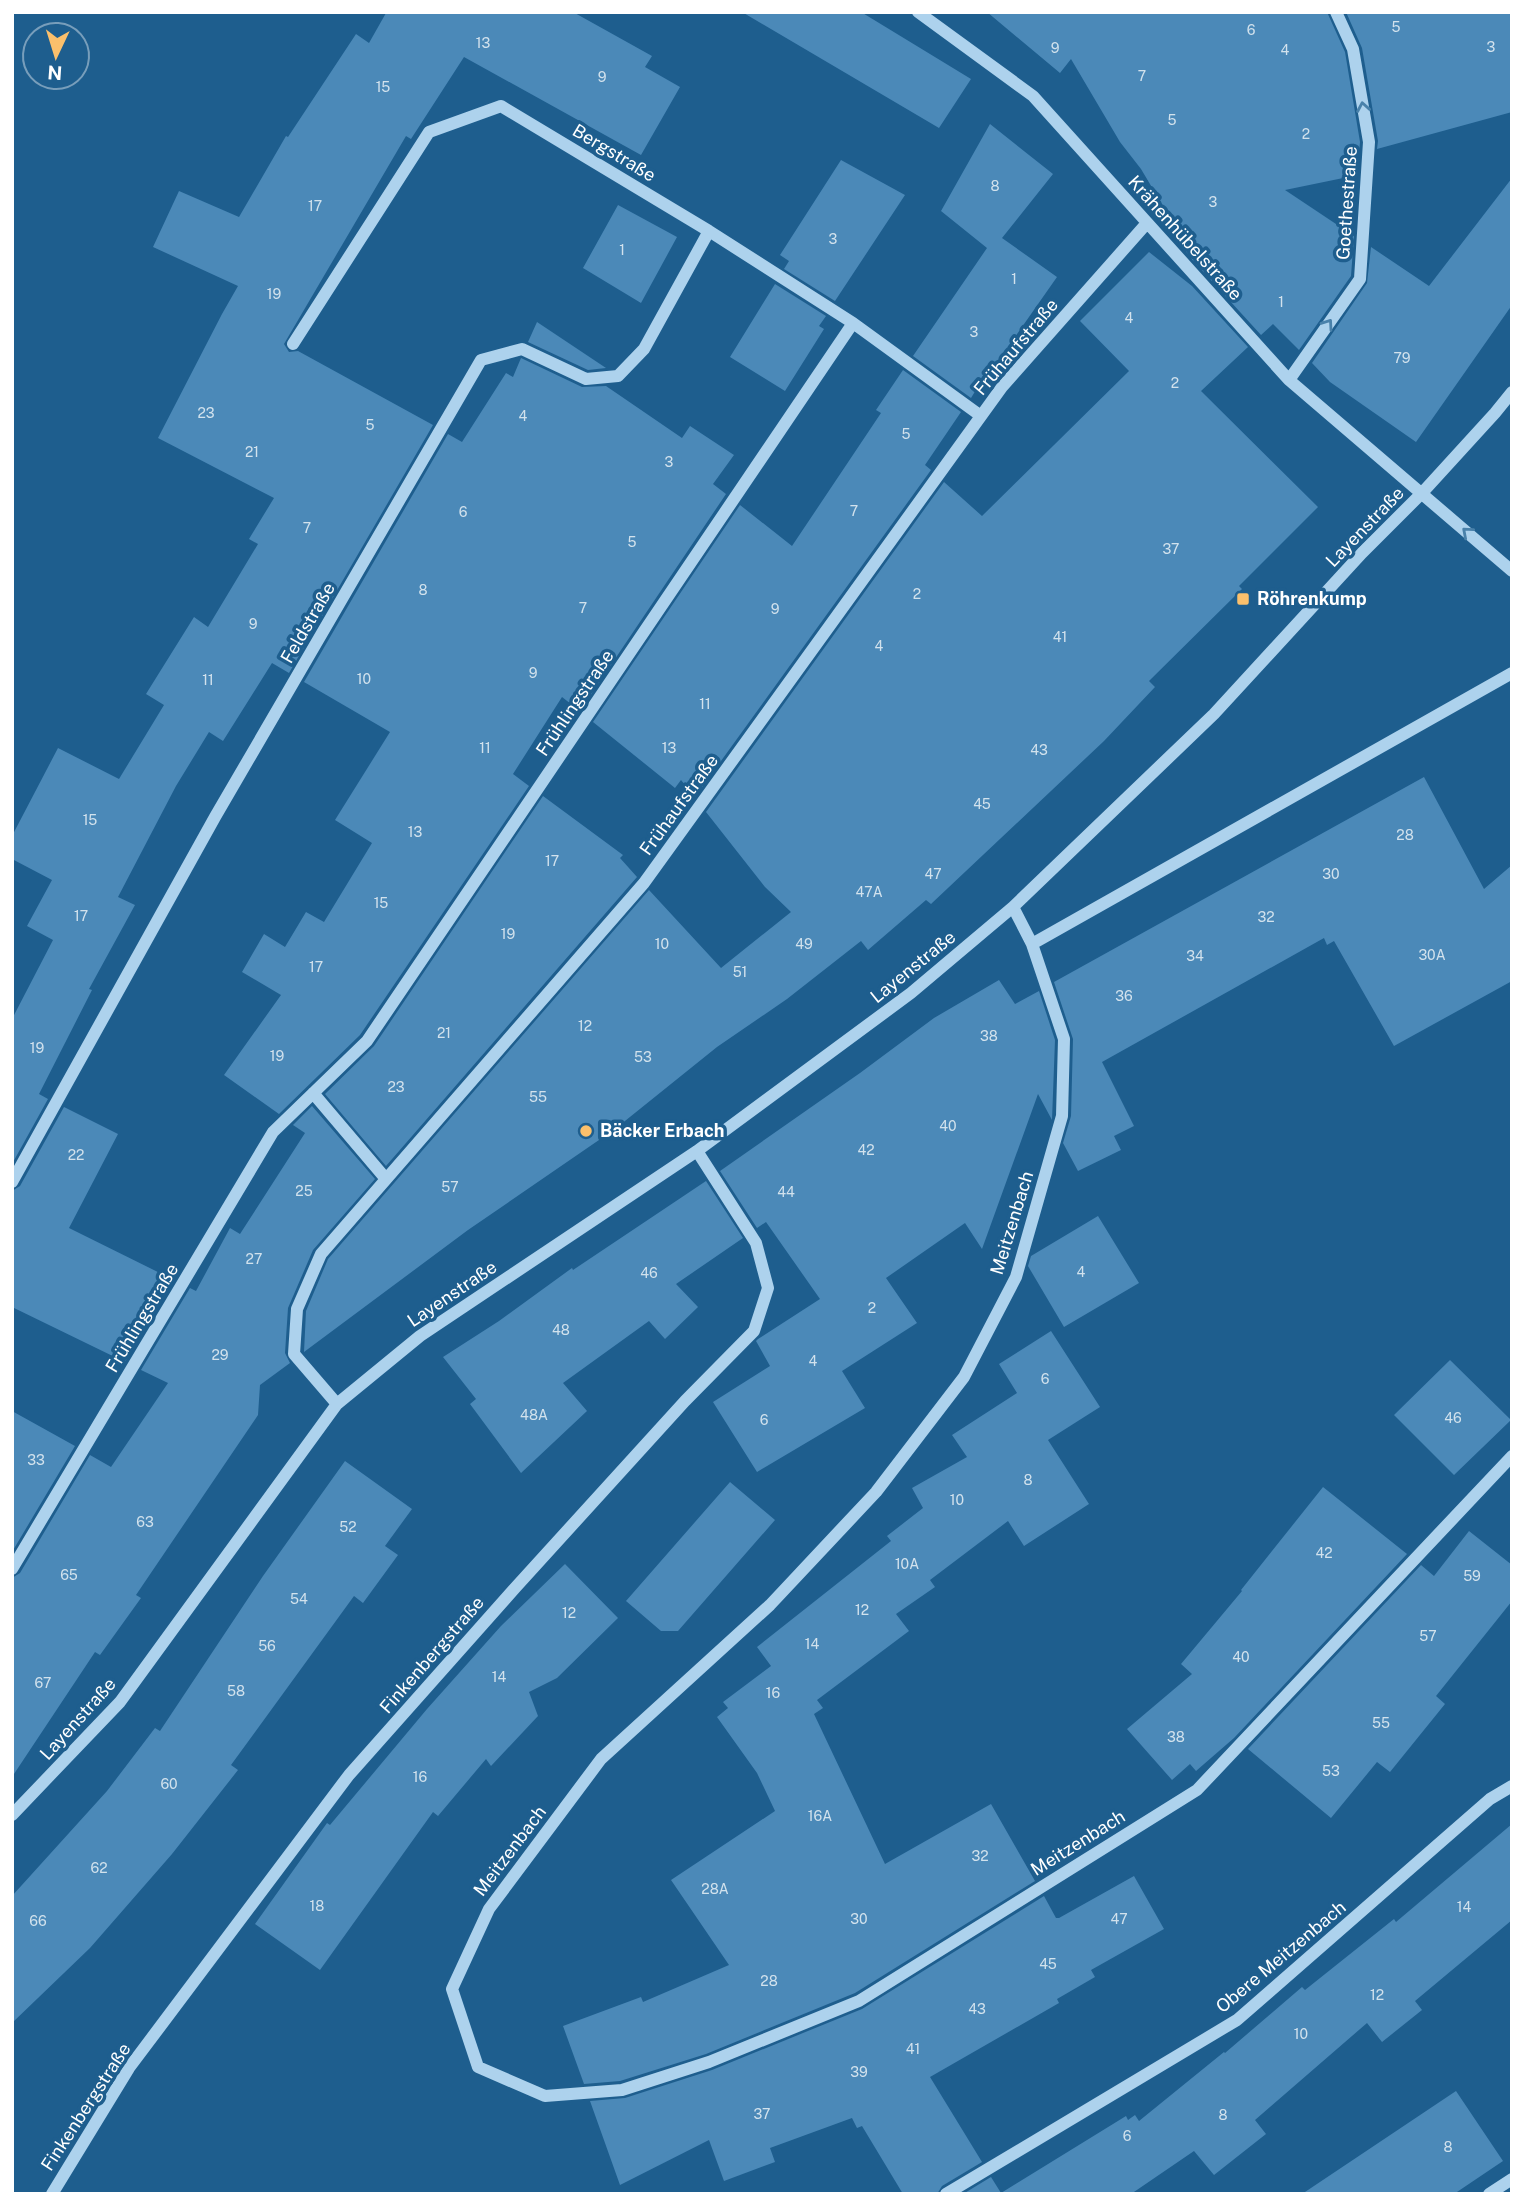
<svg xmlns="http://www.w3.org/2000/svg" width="1524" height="2206" font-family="'Public Sans',sans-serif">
	<rect width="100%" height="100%" fill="#1e5e8e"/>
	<path fill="#4b89b8" d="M385 12H573L652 56 645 67 680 87 641 155 464 57 411 139 406 136 284 344 289 352 298 351 433 425 289 673 272 663 223 741 209 732 176 786 118 897 135 905 89 989 92 990 39 1094 48 1099 12 1164V1019L53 940 27 926 52 880 12 859V836L58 748 119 779 164 705 146 694 194 617 208 627 258 544 249 539 274 498 158 438 222 314 238 286 153 247 179 191 239 217 286 136 288 137 356 34 369 43 386 13Z
		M742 12H861L971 79 939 128Z
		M987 12H1327L1345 52 1360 142 1359 154 1349 157 1353 176 1285 190 1354 236 1351 276 1299 350 1273 324 1261 335 1189 256 1172 228 1175 226 1141 169 1120 142 1071 59 1060 73Z
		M1346 12H1512V112L1377 149 1378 141 1362 48Z
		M990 124 1053 174 1002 238 1057 277 980 387 979 385 971 398 913 356 987 248 941 211Z
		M841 160 905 195 835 301 784 269 789 261 780 255Z
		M1512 178V305L1416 442 1330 382 1312 363 1367 283 1371 247 1429 286Z
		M618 205 677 237 641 303 583 268Z
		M1149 252 1192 286 1248 347 1201 391 1318 507 1239 586 1242 589 1149 681 1155 687 1104 741 931 904 926 900 868 950 861 941 787 999 717 1047 615 1129 468 1230 304 1352 306 1311 328 1259 649 890 721 968 791 912 765 887 706 812 944 482 982 516 1129 371 1080 321Z
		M775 284 826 316 819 326 824 329 785 391 730 357Z
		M537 322 606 368 588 370 528 342Z
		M521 358 582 387 606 386 682 438 690 426 734 455 713 484 726 494 580 711 562 697 513 774 529 786 360 1035 279 1114 224 1075 281 995 242 972 264 934 285 947 306 912 324 922 372 843 335 820 390 732 304 682 448 434 462 442 506 373 513 377Z
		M903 370 961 412 925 465 931 470 695 797 681 780 675 788 593 722 740 505 792 546 881 413 876 410Z
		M1424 777 1484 889 1512 865V981L1394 1046 1334 941 1327 945 1324 938 1102 1062 1134 1126 1114 1136 1121 1150 1078 1171 1063 1143 1071 1116 1073 1039 1054 982Z
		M543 796 623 855 620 858 637 877 386 1166 325 1094 374 1046Z
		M999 980 1015 1004 1039 991 1055 1040 1052 1120 1038 1094 982 1249 965 1223 886 1278 917 1323 842 1371 865 1408 757 1472 713 1402 770 1366 756 1341 758 1339 820 1299 766 1222 757 1228 720 1171 860 1073 934 1018Z
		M312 1106 375 1179 313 1250 288 1308 285 1353 290 1363 260 1385 258 1415 136 1595 141 1598 100 1655 95 1652 12 1777V1578L20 1573 90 1455 111 1467 168 1383 141 1370 190 1288 196 1291 230 1228 240 1234 305 1133 293 1125Z
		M64 1107 118 1134 69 1228 174 1280 125 1362 12 1307V1191L20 1186Z
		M706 1181 743 1238 676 1284 698 1307 665 1339 649 1321 563 1383 587 1411 521 1473 470 1404 476 1399 443 1357 499 1321 572 1268 573 1270Z
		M1098 1216 1139 1283 1064 1327 1028 1266 1031 1256Z
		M1051 1331 1100 1407 1048 1440 1089 1504 1024 1546 1008 1521 930 1580 935 1587 896 1614 909 1631 817 1700 823 1708 814 1714 885 1864 991 1804 1035 1881 855 1993 706 2054 620 2081 584 2084 563 2026 641 1997 643 2002 729 1965 671 1880 775 1811 757 1773 717 1717 728 1708 723 1702 771 1666 757 1647 891 1541 887 1536 923 1508 912 1488 967 1457 952 1435 1017 1393 999 1364Z
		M1450 1360 1511 1420 1454 1475 1394 1415Z
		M12 1411 75 1446 12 1552Z
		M345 1461 412 1509 385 1546 398 1555 363 1603 354 1596 231 1765 238 1770 172 1854 90 1948 12 2023V1896L107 1791 155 1728 160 1731 263 1576Z
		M730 1482 775 1520 678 1631H661L626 1601Z
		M1323 1487 1407 1554 1234 1738 1196 1771 1190 1764 1172 1780 1127 1729 1192 1674 1181 1664 1242 1591 1241 1590Z
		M1469 1531 1512 1565V1601L1436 1696 1445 1704 1390 1772 1377 1762 1331 1818 1248 1749 1421 1565 1434 1576Z
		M565 1564 618 1618 557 1678 529 1692 538 1716 491 1766 486 1759 438 1816 433 1812 320 1970 255 1924 327 1823 330 1825 427 1709 501 1626Z
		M1512 1824V1920L1415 2001 1422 2010 1382 2042 1367 2023 1255 2120 1266 2134 1214 2175 1194 2151 1131 2194H963L991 2177 1001 2193 1126 2116 1128 2120 1135 2115 1139 2121 1224 2052 1225 2053 1302 1987 1305 1990 1394 1919 1396 1922Z
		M1134 1876 1164 1929 1091 1970 1095 1977 1057 1999 1059 2003 930 2077 982 2162 942 2186 937 2194H903L862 2126 857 2128 852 2118 770 2148 775 2162 724 2181 709 2140 620 2185 590 2101 625 2098 712 2070 862 2009 1044 1896 1056 1918H1059Z
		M1456 2091 1503 2161 1454 2194H1302Z"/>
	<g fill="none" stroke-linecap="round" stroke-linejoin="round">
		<path stroke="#add2ed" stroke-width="12" d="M918 12 1033 96 1289 380 1512 571
			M293 344 429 132 501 106 709 231 853 323 981 416
			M1289 380 1360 279 1369 142 1353 49 1336 12
			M1013 907 1032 944 1512 673
			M1032 944 1064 1039 1062 1116 1016 1277 964 1377 876 1492 770 1605 601 1759 489 1909 452 1989 478 2067 545 2096 622 2090 709 2062 859 2001 1197 1790 1512 1456
			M313 1093 386 1179
			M12 1182 215 817 481 360 522 349 586 379 618 376 644 349 709 231
			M337 1404 294 1354 297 1309 321 1254 644 883 1002 387 1147 223
			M12 1569 273 1132 367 1041 853 323
			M12 1815 120 1702 337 1404 420 1336 697 1151 911 993 1013 907 1214 714 1362 553 1422 493 1495 413 1512 392
			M52 2194 129 2068 349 1775 515 1588 685 1401 754 1331 768 1288 756 1243 697 1151
			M946 2194 1237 2020 1490 1799 1512 1786
			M1489 2194 1512 2179"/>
	</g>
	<defs><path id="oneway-chevron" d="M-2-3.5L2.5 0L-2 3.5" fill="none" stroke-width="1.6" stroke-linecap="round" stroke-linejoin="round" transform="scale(1.75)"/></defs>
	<g stroke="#4981aa">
		<use href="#oneway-chevron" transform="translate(1363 107) rotate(-100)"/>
		<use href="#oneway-chevron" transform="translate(1328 324) rotate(-55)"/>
		<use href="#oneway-chevron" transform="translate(1467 532) rotate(-139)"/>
	</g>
	<g fill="#fbc06c" stroke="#1e5e8e" stroke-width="2.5">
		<rect x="1236" y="592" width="14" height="14" rx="3.5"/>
		<circle cx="586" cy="1131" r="7"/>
	</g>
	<g text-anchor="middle" stroke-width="7" stroke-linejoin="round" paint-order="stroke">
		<g font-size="14" fill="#d2e2ed">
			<text x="1396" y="32">5</text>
			<text x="1251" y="35">6</text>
			<text x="483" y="48">13</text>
			<text x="1491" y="52">3</text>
			<text x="1055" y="53">9</text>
			<text x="1285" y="55">4</text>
			<text x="1142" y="81">7</text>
			<text x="602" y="82">9</text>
			<text x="383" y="92">15</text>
			<text x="1172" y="125">5</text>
			<text x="1306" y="139">2</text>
			<text x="995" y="191">8</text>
			<text x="1213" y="207">3</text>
			<text x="315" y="211">17</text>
			<text x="833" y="244">3</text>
			<text x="622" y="255">1</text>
			<text x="1014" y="284">1</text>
			<text x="274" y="299">19</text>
			<text x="1281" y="307">1</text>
			<text x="1129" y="323">4</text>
			<text x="974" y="337">3</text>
			<text x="1402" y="363">79</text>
			<text x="1175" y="388">2</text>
			<text x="206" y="418">23</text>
			<text x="523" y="421">4</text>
			<text x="370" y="430">5</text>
			<text x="906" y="439">5</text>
			<text x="252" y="457">21</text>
			<text x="669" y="467">3</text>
			<text x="854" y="516">7</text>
			<text x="463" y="517">6</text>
			<text x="307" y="533">7</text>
			<text x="632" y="547">5</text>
			<text x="1171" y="554">37</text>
			<text x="423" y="595">8</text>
			<text x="917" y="599">2</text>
			<text x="583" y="613">7</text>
			<text x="775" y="614">9</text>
			<text x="253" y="629">9</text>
			<text x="1060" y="642">41</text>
			<text x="879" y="651">4</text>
			<text x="533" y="678">9</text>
			<text x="364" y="684">10</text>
			<text x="208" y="685">11</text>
			<text x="705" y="709">11</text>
			<text x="485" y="753">11</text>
			<text x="669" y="753">13</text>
			<text x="1039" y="755">43</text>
			<text x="982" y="809">45</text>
			<text x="90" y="825">15</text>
			<text x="415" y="837">13</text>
			<text x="1405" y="840">28</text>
			<text x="552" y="866">17</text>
			<text x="933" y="879">47</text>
			<text x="1331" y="879">30</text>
			<text x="869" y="897">47A</text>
			<text x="381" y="908">15</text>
			<text x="81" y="921">17</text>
			<text x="1266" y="922">32</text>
			<text x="508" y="939">19</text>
			<text x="662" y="949">10</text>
			<text x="804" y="949">49</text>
			<text x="1432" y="960">30A</text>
			<text x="1195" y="961">34</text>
			<text x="316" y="972">17</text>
			<text x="740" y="977">51</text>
			<text x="1124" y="1001">36</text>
			<text x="585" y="1031">12</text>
			<text x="444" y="1038">21</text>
			<text x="989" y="1041">38</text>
			<text x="37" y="1053">19</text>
			<text x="277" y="1061">19</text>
			<text x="643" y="1062">53</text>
			<text x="396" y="1092">23</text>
			<text x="538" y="1102">55</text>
			<text x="948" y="1131">40</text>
			<text x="866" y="1155">42</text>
			<text x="76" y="1160">22</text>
			<text x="450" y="1192">57</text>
			<text x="304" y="1196">25</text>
			<text x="786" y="1197">44</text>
			<text x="254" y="1264">27</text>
			<text x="1081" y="1277">4</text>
			<text x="649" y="1278">46</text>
			<text x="872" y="1313">2</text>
			<text x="561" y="1335">48</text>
			<text x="220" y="1360">29</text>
			<text x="813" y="1366">4</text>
			<text x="1045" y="1384">6</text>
			<text x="534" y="1420">48A</text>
			<text x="1453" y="1423">46</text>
			<text x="764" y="1425">6</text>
			<text x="36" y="1465">33</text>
			<text x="1028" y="1485">8</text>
			<text x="957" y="1505">10</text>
			<text x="145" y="1527">63</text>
			<text x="348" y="1532">52</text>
			<text x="1324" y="1558">42</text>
			<text x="907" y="1569">10A</text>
			<text x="69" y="1580">65</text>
			<text x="1472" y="1581">59</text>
			<text x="299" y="1604">54</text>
			<text x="862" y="1615">12</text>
			<text x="569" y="1618">12</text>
			<text x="1428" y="1641">57</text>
			<text x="812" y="1649">14</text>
			<text x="267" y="1651">56</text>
			<text x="1241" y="1662">40</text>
			<text x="499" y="1682">14</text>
			<text x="43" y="1688">67</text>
			<text x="236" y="1696">58</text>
			<text x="773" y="1698">16</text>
			<text x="1381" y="1728">55</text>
			<text x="1176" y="1742">38</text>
			<text x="1331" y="1776">53</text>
			<text x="420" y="1782">16</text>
			<text x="169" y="1789">60</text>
			<text x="820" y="1821">16A</text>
			<text x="980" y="1861">32</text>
			<text x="99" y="1873">62</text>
			<text x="715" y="1894">28A</text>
			<text x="317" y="1911">18</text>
			<text x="1464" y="1912">14</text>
			<text x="859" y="1924">30</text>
			<text x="1119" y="1924">47</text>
			<text x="38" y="1926">66</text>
			<text x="1048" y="1969">45</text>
			<text x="769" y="1986">28</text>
			<text x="1377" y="2000">12</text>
			<text x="977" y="2014">43</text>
			<text x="1301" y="2039">10</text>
			<text x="913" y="2054">41</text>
			<text x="859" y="2077">39</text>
			<text x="762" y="2119">37</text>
			<text x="1223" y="2120">8</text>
			<text x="1127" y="2141">6</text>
			<text x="1448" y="2152">8</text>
		</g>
		<g font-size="18" fill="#fff" stroke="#1e5e8e">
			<text transform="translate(614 153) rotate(31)" y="6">Bergstraße</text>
			<text transform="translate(1347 203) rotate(-86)" y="6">Goethestraße</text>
			<text transform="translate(1185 238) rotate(48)" y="6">Krähenhübelstraße</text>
			<text transform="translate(1016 347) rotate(-50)" y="6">Frühaufstraße</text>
			<text transform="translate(1365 527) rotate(-46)" y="6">Layenstraße</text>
			<text transform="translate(308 623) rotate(-60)" y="6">Feldstraße</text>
			<text transform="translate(575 703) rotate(-56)" y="6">Frühlingstraße</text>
			<text transform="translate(679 805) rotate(-54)" y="6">Frühaufstraße</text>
			<text transform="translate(913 967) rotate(-39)" y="6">Layenstraße</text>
			<text transform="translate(1012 1223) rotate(-73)" y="6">Meitzenbach</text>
			<text transform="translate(452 1294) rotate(-34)" y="6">Layenstraße</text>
			<text transform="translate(142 1318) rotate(-59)" y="6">Frühlingstraße</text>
			<text transform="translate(432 1655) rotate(-49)" y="6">Finkenbergstraße</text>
			<text transform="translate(78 1719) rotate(-48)" y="6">Layenstraße</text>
			<text transform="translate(1078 1843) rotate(-32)" y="6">Meitzenbach</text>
			<text transform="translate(510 1851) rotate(-53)" y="6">Meitzenbach</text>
			<text transform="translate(1281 1957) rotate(-40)" y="6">Obere Meitzenbach</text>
			<text transform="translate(86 2107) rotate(-57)" y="6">Finkenbergstraße</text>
		</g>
		<g font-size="18" font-weight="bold" fill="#fff" stroke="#1e5e8e" text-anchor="start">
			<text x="1257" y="605">Röhrenkump</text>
			<text x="600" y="1137">Bäcker Erbach</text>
		</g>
	</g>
	<rect width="1524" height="2206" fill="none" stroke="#ffffff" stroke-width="28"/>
	<g transform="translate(56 56) rotate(184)"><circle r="33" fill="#1e5e8e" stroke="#789ebb" stroke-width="2"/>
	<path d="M0-5L12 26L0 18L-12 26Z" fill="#fbc06c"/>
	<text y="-10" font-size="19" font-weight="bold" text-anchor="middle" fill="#ffffff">N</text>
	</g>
</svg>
